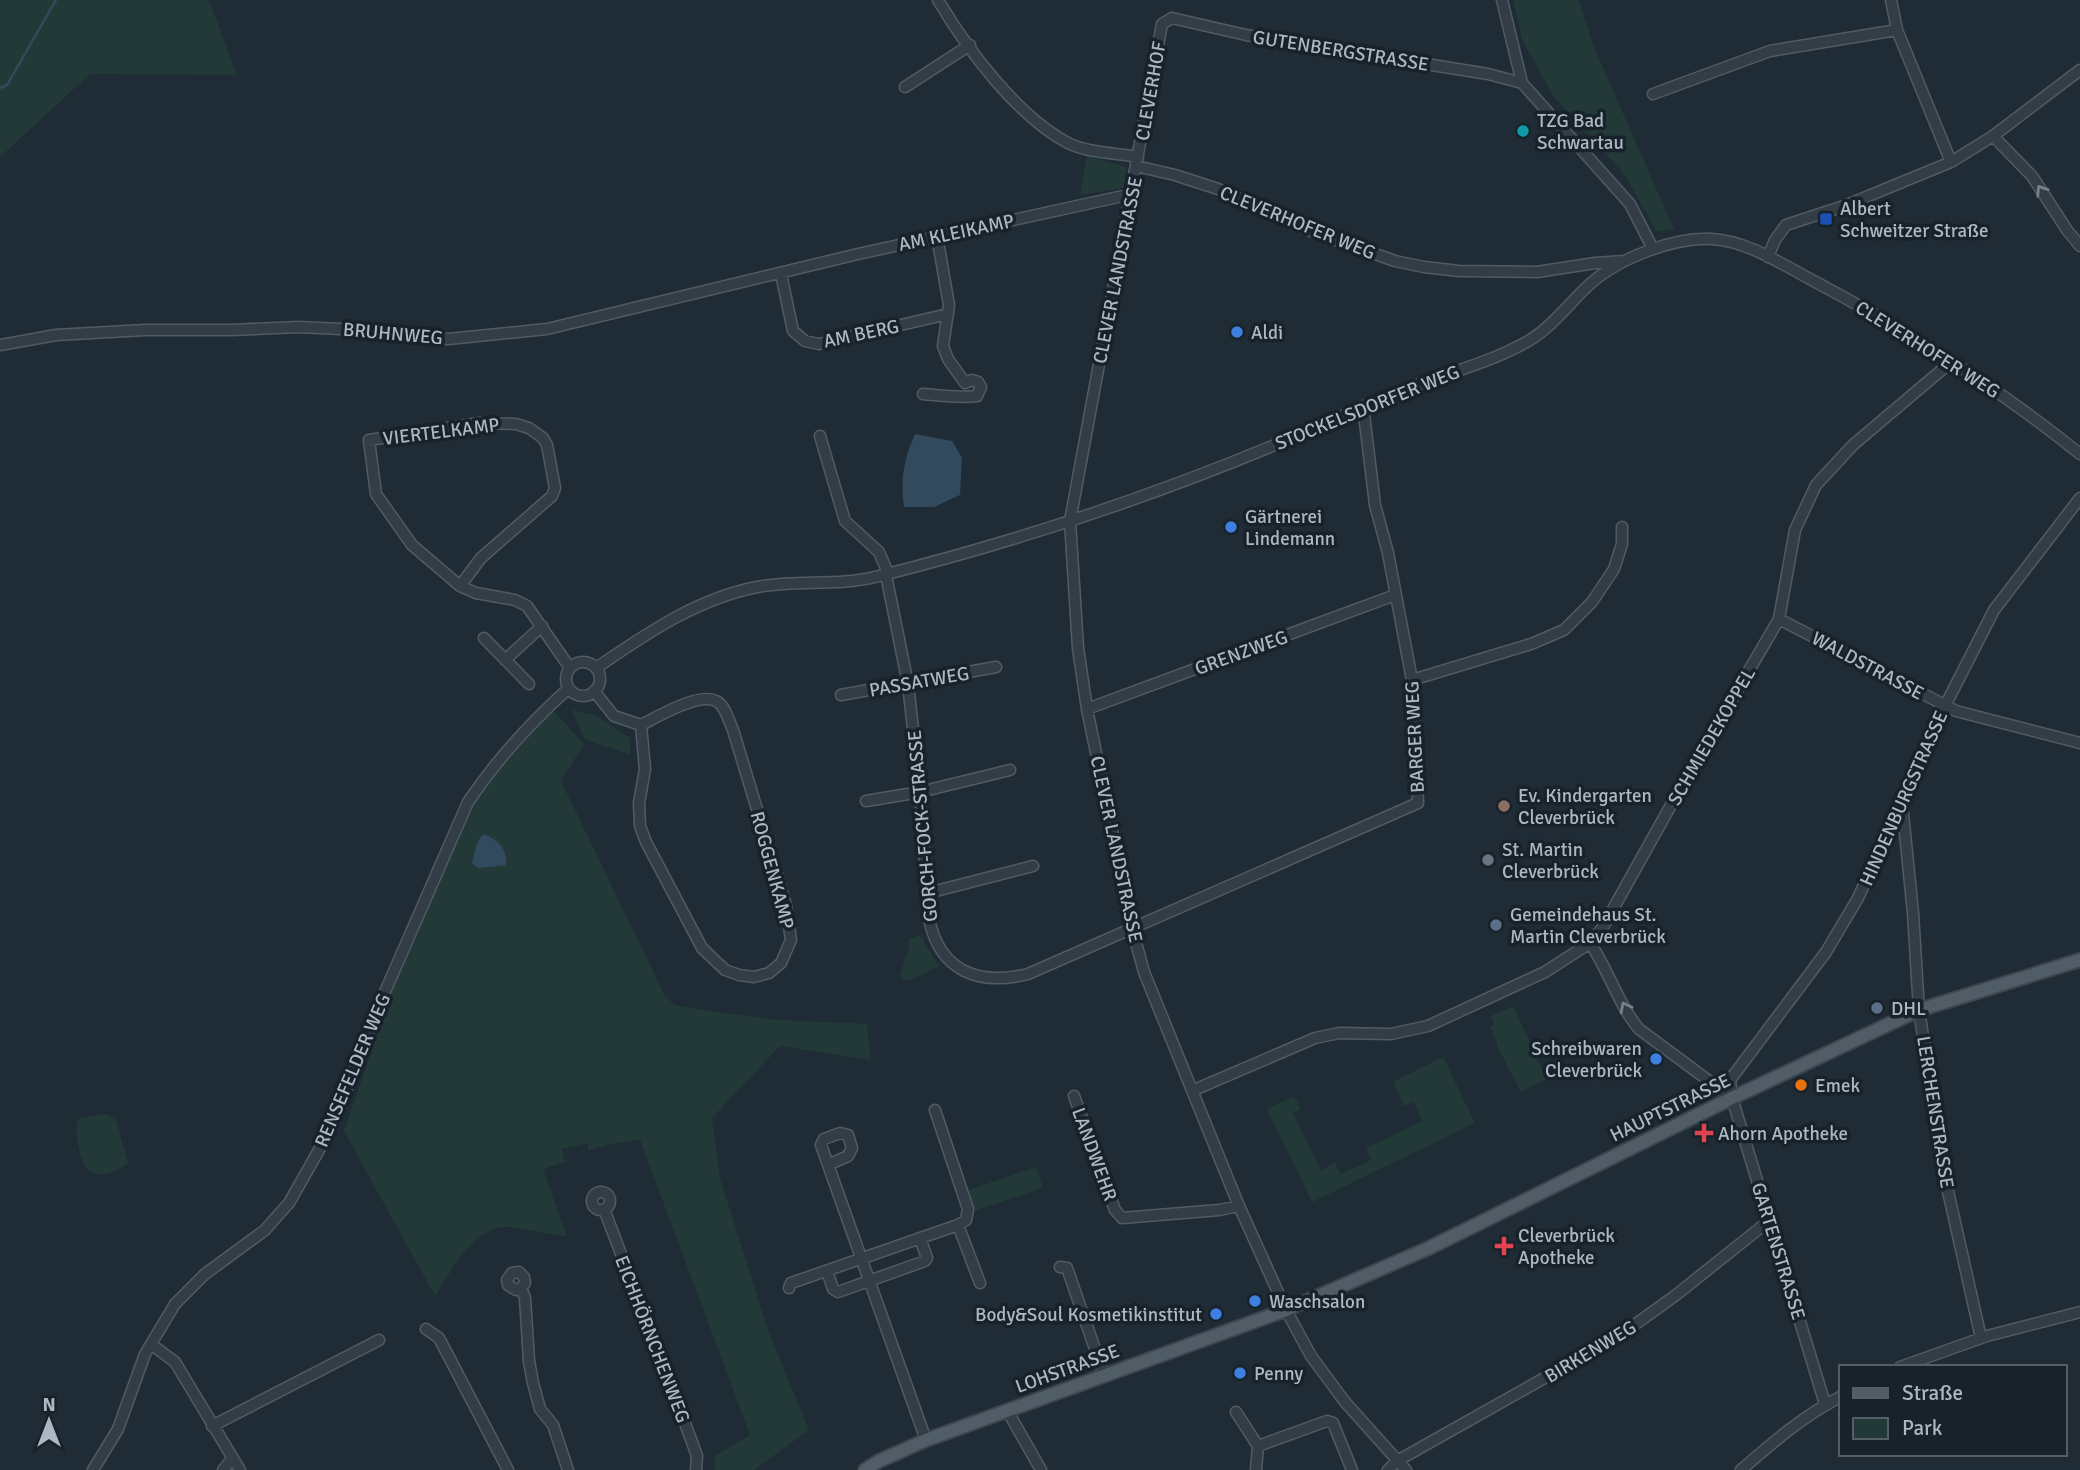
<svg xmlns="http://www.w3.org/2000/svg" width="2080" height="1470" font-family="Signika,sans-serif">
	<rect width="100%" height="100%" fill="#1f2c36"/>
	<path fill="#223937" d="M0 0H209L237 75 90 74 0 157Z
		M1513 0H1579L1593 45 1674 229 1657 232 1624 174 1554 97 1522 39Z
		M1087 156 1126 167 1124 188 1080 195Z
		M550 707 584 744 561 781 665 996 675 1005 715 1012 779 1020 867 1024 871 1060 780 1046 712 1118 720 1178 768 1330 809 1430 754 1470H715V1456L750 1435 640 1140 611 1144 588 1151V1143L562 1149 565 1162 543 1169 567 1237C552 1235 514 1226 502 1227 472 1231 450 1273 435 1296L344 1131 430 881 498 762Z
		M572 710 595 715 630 738V755L584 739Z
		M920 935 939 966 913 979 904 980 900 975 909 948V939Z
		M1513 1006 1547 1079 1521 1092 1497 1046 1498 1045 1490 1027 1494 1024 1491 1016Z
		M1443 1057 1475 1123 1312 1202 1267 1109 1294 1096 1301 1109 1293 1113 1321 1170 1335 1163 1341 1174 1371 1160 1366 1148 1422 1121 1414 1102 1404 1106 1393 1082Z
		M103 1114 115 1117 128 1163C108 1177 87 1183 80 1153 77 1140 75 1132 78 1119Z
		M1036 1167 1043 1188 973 1211 966 1191Z"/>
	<path fill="#324a5d" d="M915 434 952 441 962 458 960 495 934 507H904C900 480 904 458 915 434Z
		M483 834C498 839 508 849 506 865L478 868 472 863 477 843Z"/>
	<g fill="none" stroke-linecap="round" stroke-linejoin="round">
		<path stroke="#324a5d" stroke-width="2.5" d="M0 88 7 85 56 0"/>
		<g stroke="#505b64" stroke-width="13">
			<path id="minor" d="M938 0C967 49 1017 116 1068 143 1088 153 1116 153 1138 157
				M1502 0 1522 83 1630 204 1653 249
				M1891 0 1897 30 1951 162
				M905 87 970 45
				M1653 94 1770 51 1897 30
				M1993 136 2032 176 2067 230 2080 246
				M1136 166 1175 175 1218 189 1313 232 1395 261 1424 267 1459 271 1537 272 1595 263 1624 261
				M1768 257 1775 240 1786 225 1844 206 1951 162 1993 136 2080 70
				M781 274 793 331 805 341 819 344 948 314
				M0 345 56 335 145 330H231L298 327 362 330 448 339 547 329 858 254 1132 194
				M923 394C942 396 959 398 977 396L981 387 978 382 972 380 965 383 948 359 943 346 949 305 937 236
				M820 436 845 521 879 552 888 573
				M886 575 908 684 920 792 929 919C940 972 979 986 1028 974L1418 803 1412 680 1388 553 1375 505 1363 406
				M460 586 481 558 552 496 555 488 547 445 543 438 529 428 516 424 479 423 369 440 376 494 412 545 460 586 476 593 515 600 527 606 570 668
				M1779 619 1956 711 2080 743
				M484 638 529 684
				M505 660 542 626
				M566 679a17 17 0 1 1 34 0a17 17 0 1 1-34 0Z
				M596 668C646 634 696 599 757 587 798 579 837 587 879 576 1023 540 1165 492 1301 434 1339 418 1377 400 1415 386 1453 371 1495 361 1530 340 1554 325 1570 302 1590 284 1619 258 1674 237 1712 239 1747 241 1780 263 1810 279 1905 329 1997 387 2080 454
				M1412 680 1531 644 1564 630 1592 602 1614 569 1622 544V527
				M594 691 614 716 641 725 645 769 639 803 640 826 646 842 702 948 725 970 739 975 754 977 769 973 781 963 791 940 786 905 733 730C729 721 725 705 716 701 699 692 657 717 641 725
				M841 695 996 667
				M1087 709 1395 595
				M866 801 920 792 1010 770
				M1902 803 1913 913 1919 1010 1943 1169 1981 1338
				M928 893 1033 866
				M1590 943C1609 971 1618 1004 1639 1029L1732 1098
				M1194 1090 1315 1038 1339 1033 1391 1034 1428 1026 1545 972 1590 943 1603 927 1685 780 1779 619 1795 530 1816 485 1853 445 1951 362
				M1074 1096 1115 1210 1122 1218 1219 1210 1239 1206
				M828 1165 848 1156 852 1148 848 1135 840 1133 824 1139 821 1145 926 1440
				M592 1201a9 9 0 1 1 18 0a9 9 0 1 1-18 0Z
				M604 1209 692 1442 697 1456 696 1470
				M958 1225 980 1283
				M1060 1267 1067 1268 1104 1375
				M827 1271 833 1289 838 1292 925 1261 927 1258 920 1238
				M521 1288 516 1290 508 1285 507 1280 512 1273 519 1272 524 1277 525 1283 521 1288 525 1298 529 1361 533 1383 540 1409 553 1425 568 1470
				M789 1288 791 1283 958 1225 966 1220 968 1209 935 1110
				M426 1329 439 1338 508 1470
				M151 1344 175 1362 240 1470
				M1900 1367 1987 1336 2080 1312
				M1825 1404 1732 1098 1730 1080 1826 952 1858 898 1945 706 1994 610 2080 498
				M1007 1410 1041 1470
				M1236 1412 1258 1446 1327 1421 1333 1423 1352 1470
				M212 1426 379 1340
				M93 1470 118 1429 145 1354 175 1304 205 1274 265 1230 272 1222 289 1203 332 1127 377 1010 468 802C497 759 531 722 569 688
				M223 1470 232 1459
				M1256 1470 1258 1446
				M1388 1470 1397 1461 1619 1336 1676 1295 1770 1220
				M1406 1470 1345 1402 1311 1356 1286 1310 1239 1206 1144 972 1132 928 1087 709 1078 648 1070 521 1162 24 1172 18 1246 35 1488 74 1522 83
				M1741 1470C1772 1443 1803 1416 1840 1397"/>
		</g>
		<g stroke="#3c4650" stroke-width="16">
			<path id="major" d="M865 1470 879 1461 926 1440 1286 1310 1429 1248 1732 1098 1919 1010 2080 960"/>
		</g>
		<use href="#minor" stroke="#333d46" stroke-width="10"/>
		<use href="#major" stroke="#505d66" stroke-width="12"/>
	</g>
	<defs><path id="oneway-chevron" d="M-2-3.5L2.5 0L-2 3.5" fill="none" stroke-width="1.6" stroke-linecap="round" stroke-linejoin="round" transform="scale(1.75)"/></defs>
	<g stroke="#76818b">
		<use href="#oneway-chevron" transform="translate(2041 190) rotate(-123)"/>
		<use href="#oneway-chevron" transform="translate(1625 1007) rotate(-117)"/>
	</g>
	<circle fill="#0f9aa8" stroke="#18222a" stroke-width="2.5" cx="1523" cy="131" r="7"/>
	<rect fill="#1a4fb4" stroke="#18222a" stroke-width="2.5" x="1819" y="212" width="14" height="14" rx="3.5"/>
	<g fill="#3f7fe0" stroke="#18222a" stroke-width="2.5">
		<circle cx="1237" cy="332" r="7"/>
		<circle cx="1231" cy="527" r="7"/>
		<circle cx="1656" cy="1059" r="7"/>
		<circle cx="1255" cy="1301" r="7"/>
		<circle cx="1216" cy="1314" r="7"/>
		<circle cx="1240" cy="1373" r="7"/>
	</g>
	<circle fill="#8d6e63" stroke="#18222a" stroke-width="2.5" cx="1504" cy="806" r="7"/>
	<circle fill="#6b7280" stroke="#18222a" stroke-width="2.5" cx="1488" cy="860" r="7"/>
	<g fill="#5c6f8a" stroke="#18222a" stroke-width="2.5">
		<circle cx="1496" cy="925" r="7"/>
		<circle cx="1877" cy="1008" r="7"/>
	</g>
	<circle fill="#e8710a" stroke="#18222a" stroke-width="2.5" cx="1801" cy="1085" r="7"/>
	<g fill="#e0444e" stroke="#18222a" stroke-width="2.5">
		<path d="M1700.5 1122.5h7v7h7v7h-7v7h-7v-7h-7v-7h7z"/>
		<path d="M1500.5 1235.5h7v7h7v7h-7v7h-7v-7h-7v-7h7z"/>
	</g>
	<g text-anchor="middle" stroke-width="7" stroke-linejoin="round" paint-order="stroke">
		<g font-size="19" fill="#acb8c3" stroke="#18222a">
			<text transform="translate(1341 50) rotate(9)" y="7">GUTENBERGSTRASSE</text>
			<text transform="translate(1150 91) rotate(-80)" y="7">CLEVERHOF</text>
			<text transform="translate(1298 222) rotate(22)" y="7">CLEVERHOFER WEG</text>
			<text transform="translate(956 232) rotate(-12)" y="7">AM KLEIKAMP</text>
			<text transform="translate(1117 270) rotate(-79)" y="7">CLEVER LANDSTRASSE</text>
			<text transform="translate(393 333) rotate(5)" y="7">BRUHNWEG</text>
			<text transform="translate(861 333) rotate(-12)" y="7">AM BERG</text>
			<text transform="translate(1928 349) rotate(32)" y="7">CLEVERHOFER WEG</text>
			<text transform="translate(1367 407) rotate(-22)" y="7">STOCKELSDORFER WEG</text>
			<text transform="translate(441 431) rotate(-7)" y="7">VIERTELKAMP</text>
			<text transform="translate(1241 652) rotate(-20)" y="7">GRENZWEG</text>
			<text transform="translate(1868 665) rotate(28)" y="7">WALDSTRASSE</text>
			<text transform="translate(919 681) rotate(-10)" y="7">PASSATWEG</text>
			<text transform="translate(1711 736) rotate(-60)" y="7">SCHMIEDEKOPPEL</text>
			<text transform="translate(1414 737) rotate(-93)" y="7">BARGER WEG</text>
			<text transform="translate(1903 798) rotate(-66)" y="7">HINDENBURGSTRASSE</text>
			<text transform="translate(922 826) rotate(-95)" y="7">GORCH-FOCK-STRASSE</text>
			<text transform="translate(1117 849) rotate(78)" y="7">CLEVER LANDSTRASSE</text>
			<text transform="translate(773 870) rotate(75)" y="7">ROGGENKAMP</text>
			<text transform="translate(352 1070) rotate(-67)" y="7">RENSEFELDER WEG</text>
			<text transform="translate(1670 1107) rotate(-26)" y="7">HAUPTSTRASSE</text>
			<text transform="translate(1936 1112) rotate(81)" y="7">LERCHENSTRASSE</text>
			<text transform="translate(1095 1154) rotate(70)" y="7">LANDWEHR</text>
			<text transform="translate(1779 1251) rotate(73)" y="7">GARTENSTRASSE</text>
			<text transform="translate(653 1339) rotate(69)" y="7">EICHHÖRNCHENWEG</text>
			<text transform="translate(1590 1351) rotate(-31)" y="7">BIRKENWEG</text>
			<text transform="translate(1067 1368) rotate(-20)" y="7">LOHSTRASSE</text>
		</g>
		<g font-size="19" fill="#acb8c3" stroke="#18222a" text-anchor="start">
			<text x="1537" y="127">TZG Bad<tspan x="1537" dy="22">Schwartau</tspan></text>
			<text x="1840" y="215">Albert<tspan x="1840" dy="22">Schweitzer Straße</tspan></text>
			<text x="1251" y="339">Aldi</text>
			<text x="1245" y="523">Gärtnerei<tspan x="1245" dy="22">Lindemann</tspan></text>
			<text x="1518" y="802">Ev. Kindergarten<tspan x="1518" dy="22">Cleverbrück</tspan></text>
			<text x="1502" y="856">St. Martin<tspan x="1502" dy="22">Cleverbrück</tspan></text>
			<text x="1510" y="921">Gemeindehaus St.<tspan x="1510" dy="22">Martin Cleverbrück</tspan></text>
			<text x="1891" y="1015">DHL</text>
			<text x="1642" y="1055" text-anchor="end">Schreibwaren<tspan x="1642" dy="22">Cleverbrück</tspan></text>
			<text x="1815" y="1092">Emek</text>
			<text x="1718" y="1140">Ahorn Apotheke</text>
			<text x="1518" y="1242">Cleverbrück<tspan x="1518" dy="22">Apotheke</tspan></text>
			<text x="1269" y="1308">Waschsalon</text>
			<text x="1202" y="1321" text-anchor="end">Body&amp;Soul Kosmetikinstitut</text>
			<text x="1254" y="1380">Penny</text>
		</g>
	</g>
	<rect x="1839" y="1365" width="228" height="91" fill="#18222a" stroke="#535e67" stroke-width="2"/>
	<rect x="1853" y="1388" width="35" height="10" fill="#505d66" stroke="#535e67" stroke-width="2"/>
	<text x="1902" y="1400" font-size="21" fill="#acb8c3">Straße</text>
	<rect x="1853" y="1418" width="35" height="21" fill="#223937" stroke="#535e67" stroke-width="2"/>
	<text x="1902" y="1435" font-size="21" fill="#acb8c3">Park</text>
	<g transform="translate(49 1421)" stroke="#18222a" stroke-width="5" paint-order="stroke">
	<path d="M0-5L12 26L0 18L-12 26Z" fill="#acb8c3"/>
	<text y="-10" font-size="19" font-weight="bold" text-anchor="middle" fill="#acb8c3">N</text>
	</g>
</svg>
